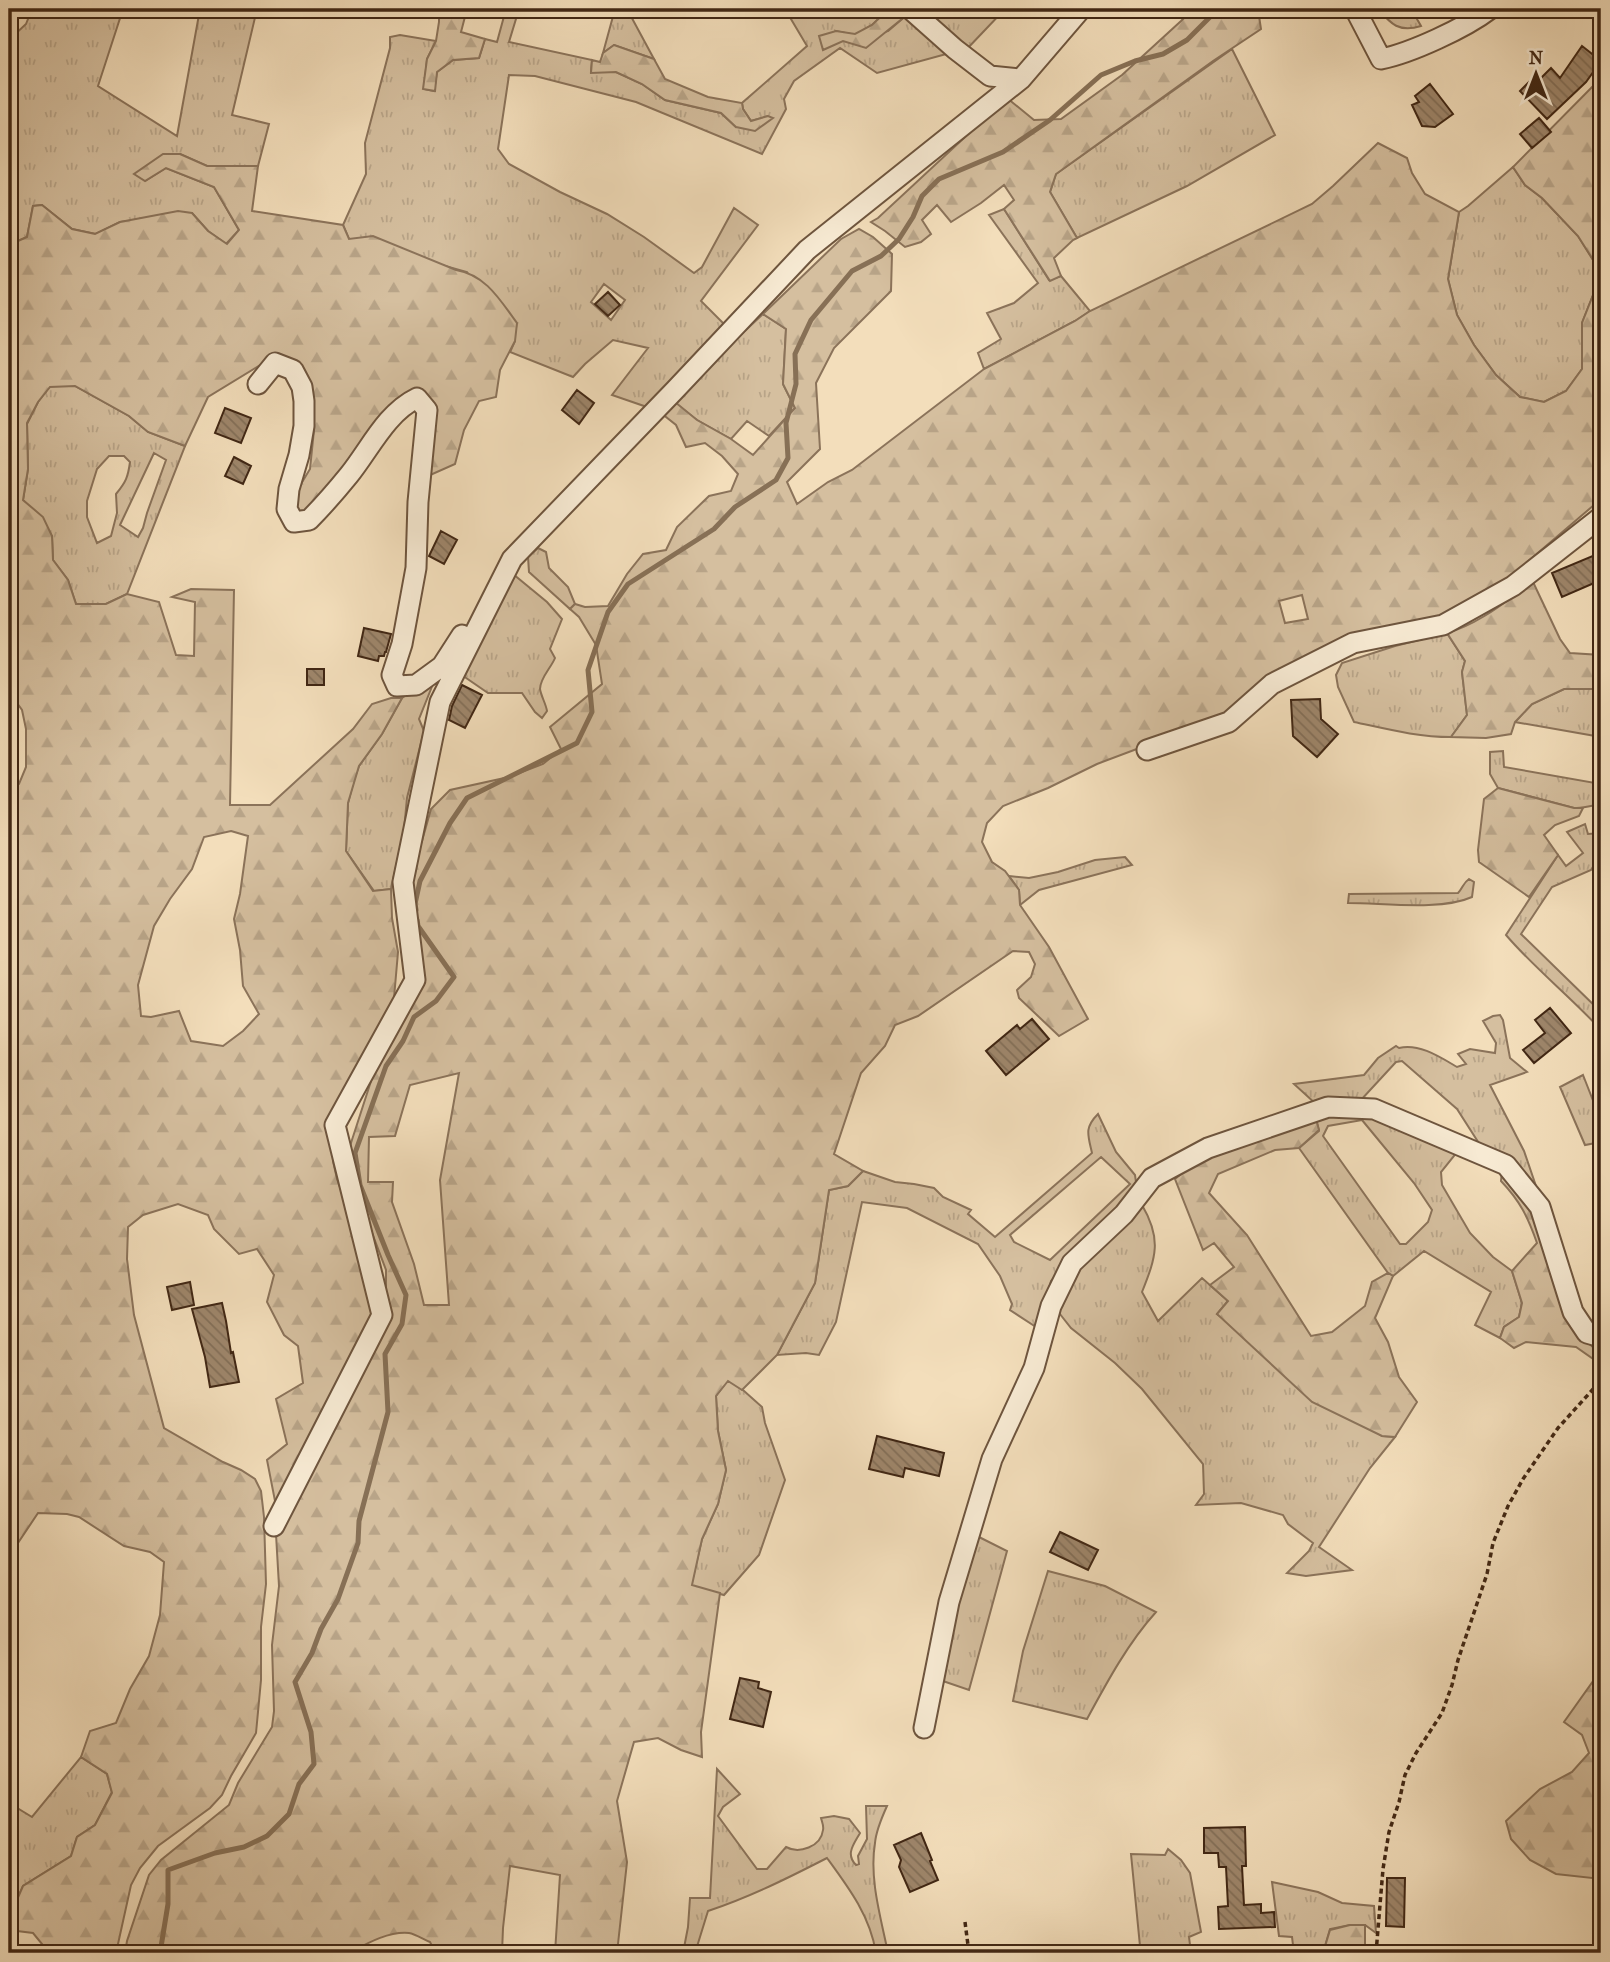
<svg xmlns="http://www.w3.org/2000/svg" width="1610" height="1962" font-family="'IM FELL French Canon',serif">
	<defs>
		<pattern id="grass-tufts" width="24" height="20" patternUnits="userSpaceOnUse" patternTransform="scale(1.75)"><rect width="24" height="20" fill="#d5bf9f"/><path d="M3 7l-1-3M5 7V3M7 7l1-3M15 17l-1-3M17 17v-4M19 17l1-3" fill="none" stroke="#b8a488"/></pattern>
		<pattern id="forest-firs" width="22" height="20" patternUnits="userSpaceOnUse" patternTransform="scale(1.75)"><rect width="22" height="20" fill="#d5bf9f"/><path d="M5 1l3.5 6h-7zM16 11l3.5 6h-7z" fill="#b8a488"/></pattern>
		<pattern id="building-back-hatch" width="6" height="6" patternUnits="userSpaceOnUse" patternTransform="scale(1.75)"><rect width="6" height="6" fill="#9e866b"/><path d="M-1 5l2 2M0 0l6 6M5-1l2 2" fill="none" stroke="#826e57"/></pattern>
	</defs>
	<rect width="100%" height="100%" fill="#f3debb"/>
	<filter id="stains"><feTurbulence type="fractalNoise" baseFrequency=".00286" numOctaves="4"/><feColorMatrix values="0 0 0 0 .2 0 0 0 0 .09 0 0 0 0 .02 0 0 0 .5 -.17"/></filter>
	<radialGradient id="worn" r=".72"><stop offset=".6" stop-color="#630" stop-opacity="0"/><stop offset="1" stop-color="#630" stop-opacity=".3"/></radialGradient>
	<path fill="url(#grass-tufts)" stroke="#8b735a" stroke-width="2" fill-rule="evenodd" d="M32 9H123L98 86 177 136 200 9H257L232 115 269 124 258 166H207L180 154 145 181 166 168 214 187 239 230 226 244 208 231 192 213 120 222 96 234 72 229 42 205 33 206 27 237 9 245V212L11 211 16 122 9 117V78L14 70 9 65V40L26 24Z
		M506 9H519L509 42 592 60 591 72H616L642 84 665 100 721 113 736 127 768 116 751 121 743 109 742 103 807 46 785 9H889L872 25 855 35 836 31 843 41 888 31 908 14 950 53 877 73 840 48 794 81 784 99 786 109 762 154 636 102 535 76 509 75 498 149 509 164 560 192 607 214 644 237 694 273 702 267 734 208 758 225 701 301 728 328 647 407 612 395 648 348 613 340 585 364 573 377 510 352 515 341 467 272 349 239 343 225 366 174 365 143 390 48V37L400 35 436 41 427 59 424 89 434 91 437 72 453 60 479 58 485 39 497 42ZM604 284 625 300 611 320 591 302Z
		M615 9H627L654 59 614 45 603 53Z
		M921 9H961L965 12 968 9H1005L965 51Z
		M1378 9H1425L1417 19 1421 26C1399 33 1391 24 1378 9Z
		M1232 49 1275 135 1187 186 1077 238 1050 192 1056 174Z
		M1513 167 1525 185 1542 198 1578 236 1595 263 1599 280 1582 323V369L1566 391 1544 402 1520 397 1496 375 1474 345 1457 315 1448 279 1459 212 1468 206Z
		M1004 209 1049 280 1061 276 1090 311 1075 321 984 369 978 353 1001 339 987 313 1014 303 1038 283 989 215Z
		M763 314 786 329 783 384 795 408 769 436 747 421 731 439 697 420 671 400Z
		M50 386H75L129 416 148 432 185 446 127 594 106 604H76L68 580 53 560 52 536 23 500 28 469 27 424 38 402ZM154 453 166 460 147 513 143 528 138 537 120 525ZM109 456H124L130 462C128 477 126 482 116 494L117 513 111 536 97 543 87 517V501L97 469Z
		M538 548 546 552 549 568 568 587 575 604 570 609 529 572 528 557Z
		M513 574 547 602 562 619 550 649 555 658C551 668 540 678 540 689 541 696 546 704 547 711L542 718 535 712 522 693H488L456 671Z
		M1447 633 1465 661 1462 672 1467 715 1451 737C1417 737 1387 729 1354 722L1338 687 1336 675 1342 663 1395 646Z
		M437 674 419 719 424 731 407 798 404 830 391 889 374 891 346 851 348 803 354 780 359 766 382 734 402 698Z
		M1564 689H1601V737L1515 722 1532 704Z
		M1503 751 1504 767 1601 784V805C1592 805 1584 808 1574 808L1498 788 1490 774V752Z
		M1585 824 1588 834 1601 833V854L1591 870 1552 887 1521 934 1601 1012V1030C1571 997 1535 969 1506 935L1558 855 1566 866 1583 853 1567 832Z
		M1125 857 1132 865 1039 890 1020 905 1019 890 1009 876 1029 878 1058 872 1095 860Z
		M1469 879 1474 882 1472 897C1441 911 1384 903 1348 903L1349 894 1458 893C1463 888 1463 883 1469 879Z
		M1500 1015 1503 1020 1510 1058 1527 1072 1490 1085 1524 1151 1537 1189 1482 1148 1457 1109 1402 1061 1396 1062 1360 1101 1317 1105 1294 1084 1364 1075 1378 1058 1396 1046 1399 1048C1419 1043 1440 1057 1457 1067L1466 1064 1458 1054 1470 1049 1495 1053 1496 1043 1483 1021 1493 1016Z
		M1583 1075 1601 1121V1142L1585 1145 1560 1087Z
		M1098 1114 1116 1152 1135 1175 1136 1182 1132 1191 1051 1281 1039 1329 1010 1310 1012 1304 1000 1276 978 1244 907 1208 862 1202 836 1322 819 1355 806 1353 777 1355 815 1283 829 1190 848 1186 863 1171 895 1182 914 1184 934 1188 943 1197 971 1210 968 1214 995 1237 1092 1153C1088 1135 1084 1128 1098 1114ZM1101 1157 1130 1184 1050 1260 1014 1242 1010 1235Z
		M1323 1115H1372L1458 1151 1441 1172 1442 1185 1470 1233 1493 1257 1512 1271 1522 1303 1519 1317 1504 1327 1500 1338 1475 1325 1491 1292 1424 1251 1393 1276 1388 1273 1299 1148 1319 1131 1316 1119ZM1362 1120 1414 1183 1432 1210 1428 1222 1406 1244H1400L1323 1136 1328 1126Z
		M1142 1205C1162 1239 1156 1257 1142 1292L1158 1321 1202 1278 1228 1301 1217 1314 1382 1436 1395 1437 1370 1468 1319 1547 1352 1570 1306 1576 1287 1573 1309 1551 1313 1543 1288 1524 1283 1515 1241 1503 1196 1505 1204 1494 1203 1464 1142 1389 1115 1363 1071 1328 1056 1309 1075 1273Z
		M728 1380 743 1390 762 1407 765 1423 785 1480 759 1555 724 1595 691 1586 702 1539 718 1504 726 1470 718 1431 716 1396Z
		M977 1536 1007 1551 969 1690 940 1680 952 1624Z
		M1048 1571 1105 1586 1156 1612C1128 1643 1107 1682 1087 1719L1013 1701 1023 1651Z
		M81 1757 107 1774 112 1792 95 1825 77 1837 71 1856 23 1886 9 1918V1803L32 1817Z
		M717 1769 740 1794 723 1807 718 1816 757 1869H767L786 1847C799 1854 821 1847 823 1830 824 1826 822 1822 821 1818L834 1816 849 1819 860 1833C854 1844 845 1854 856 1865L859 1864 858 1856 867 1839 866 1806H887C882 1817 876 1831 875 1843 869 1879 881 1918 888 1953H876C870 1916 849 1888 827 1858 788 1878 750 1897 708 1911L695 1953H683L688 1927 690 1898H710Z
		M1168 1849 1181 1860 1190 1873 1201 1932 1189 1937 1191 1953H1146L1145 1946H1140L1131 1854 1165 1855Z
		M1272 1882 1318 1892 1342 1903 1374 1906 1376 1933 1365 1925H1350L1330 1929 1323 1953H1294L1292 1937 1279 1936Z"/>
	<path fill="url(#forest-firs)" stroke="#8b735a" stroke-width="2" fill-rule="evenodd" d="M439 9H467L461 32 485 39 479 58 453 60 437 72 435 91 423 89 427 59 436 41 439 22Z
		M889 9H902L908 14 866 48 843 41 823 50 819 36 836 31 855 34 872 25Z
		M1193 9H1256L1259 16 1261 29 1213 61 1056 174 1050 192 1077 238 1073 240 1054 258 1061 276 1050 281 1004 209 1014 200 1004 185 981 203 951 222 937 205 922 220 931 234 921 242 905 247 885 231 871 222 878 218 1007 98 1034 120 1061 119 1122 75 1181 21Z
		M614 45 654 59 665 79 708 97 742 103 743 109 751 121 768 116 773 118 755 131 736 127 721 113 665 100 642 84 616 72 591 73 592 60 600 62 603 53Z
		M1601 78V173L1599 176 1601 178V436L1596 450 1601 456V499L1525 564 1502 591 1470 612 1342 649 1259 703 1097 764 1048 788 1003 806 987 823 982 842 992 862 1005 871 1019 890 1020 905 1049 947 1088 1019 1059 1036 1019 998 1017 990 1031 977 1035 964 1029 952 1013 951 918 1016 895 1025 885 1046 861 1073 834 1154 863 1171 848 1186 829 1190 815 1283 777 1355 742 1390 728 1381 716 1396 718 1431 726 1470 718 1504 702 1539 692 1585 720 1593 701 1732 702 1757 681 1750 658 1738 634 1742 617 1801 627 1862 617 1953H555L560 1875 510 1866 503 1928 502 1953H436L430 1942C423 1939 415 1934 409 1933 388 1931 366 1944 349 1953H125L127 1941 149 1875 161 1860 229 1805 238 1783 272 1727 274 1711 272 1645 279 1586 275 1517 386 1313V1270L372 1233 356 1197 350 1146 384 1041 409 977V877L422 841 431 809 450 790 509 777 543 764 561 749 550 727 602 684 596 645 579 617 570 609 575 604 585 607 608 606 627 574 643 554 666 550 677 527 709 496 731 491 738 474 722 456 705 443 686 447 676 425 661 413 675 402 697 420 731 439 753 455 795 408 783 384 786 329 763 314 841 239 859 229 873 237 892 254 891 291 834 348 816 383 820 449 787 482 797 504 828 482 852 470 984 369 1075 321 1090 311 1312 204 1333 186 1378 143 1407 158 1412 173 1425 194 1459 212 1448 279 1457 315 1474 345 1496 375 1520 397 1544 402 1566 391 1582 369V323L1599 280 1595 263 1578 236 1542 198 1525 185 1513 167ZM1302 595 1308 619 1285 623 1279 601ZM459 1073 440 1180 449 1305H424L414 1264 392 1202 393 1182H368L369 1137 395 1136 410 1085Z
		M163 154H180L207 166H258L252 211 343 225 349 239 373 236 456 270C486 275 500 300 517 323L515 341 500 370 496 397 479 401 464 430 455 464 428 476 420 393 402 395 304 515 295 513 292 499 310 469 314 430 311 389 270 359 208 397 185 446 148 432 129 416 75 386 50 387 38 402 27 423 28 469 23 500 43 517 52 536 53 560 68 580 76 604H106L127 594 159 602 176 655 194 656 195 602 172 597 191 589 234 590 230 805H270L353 729 372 704 391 698H402L382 734 359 766 348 803 346 851 373 891 391 889 392 918 398 952 394 998 337 1140 333 1161 337 1179 373 1278 372 1327 286 1497 275 1501 267 1460 287 1444 276 1399 303 1383 298 1346 284 1335 267 1302 274 1275 257 1249 239 1254 214 1229 208 1215 178 1204 143 1215 128 1227 127 1259 134 1315 164 1428 223 1462 241 1470 255 1479 261 1491 264 1517 266 1584 261 1627V1680L256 1733 231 1776 222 1795 210 1808 158 1846 140 1868 131 1885 116 1953H47V1950L33 1933 17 1931 9 1927V1918L23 1886 71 1856 77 1837 95 1825 112 1793 107 1774 81 1757 90 1731 116 1723 130 1689 149 1656 160 1615 164 1562 150 1552 124 1546 79 1517 67 1514 38 1513 16 1546 9 1561V792L19 784 26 767V729L22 710 9 692V317L13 315V293L9 285V245L27 237 33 206 42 205 72 229 95 234 120 222 178 211 192 213 208 231 227 244 239 230 214 187 166 168 145 181 134 174ZM231 831 248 836 240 894 234 919 240 950 243 986 259 1014 243 1031 223 1046 191 1041 179 1011 151 1017 141 1016 138 985 154 926 170 899 192 869 204 837Z
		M1533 582 1560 639 1570 653 1601 655V689H1564L1532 704 1515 722 1511 734 1486 738 1451 737 1467 715 1462 672 1465 661 1447 633C1479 624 1506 601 1533 582Z
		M1498 788 1574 808H1583L1579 816 1555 825 1544 835 1558 855 1529 897 1479 862 1478 850 1484 799Z
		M1316 1119 1319 1130 1299 1148 1275 1150 1218 1174 1209 1193 1247 1235 1311 1336 1332 1332 1365 1306 1372 1282 1388 1273 1393 1276 1375 1318 1388 1342 1399 1377 1417 1402 1395 1437 1382 1436 1312 1402 1217 1314 1228 1301 1210 1285 1234 1267 1214 1243 1203 1250 1175 1179C1214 1144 1268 1134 1316 1119Z
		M1502 1171 1528 1198 1569 1324 1599 1353V1363L1576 1347 1526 1342 1514 1348 1500 1338 1504 1327 1519 1317 1522 1303 1512 1271 1537 1243C1528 1217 1520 1201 1501 1181Z
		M1601 1670V1879L1556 1874 1530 1860 1511 1839 1506 1821 1540 1789 1572 1772 1589 1753 1582 1735 1564 1722Z
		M1350 1925H1365V1953H1323L1330 1930Z"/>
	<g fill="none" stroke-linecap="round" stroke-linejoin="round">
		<path stroke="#877056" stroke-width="5" d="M416 910 415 904 420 881 450 823 467 798 577 743 592 712 588 670 608 612 628 584 714 529 735 507 776 480 788 458 786 423 796 384 795 354 811 320 852 271 881 256 899 239 913 217 922 196 939 179 1003 152 1050 120 1101 75 1135 61 1163 54 1187 40 1218 9
			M160 1953 168 1904V1870L215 1853 244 1847 267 1836 289 1814 299 1784 314 1764 311 1732 295 1682 312 1653 321 1629 338 1599 358 1543 359 1521 388 1412 385 1354 402 1324 406 1295 388 1255 360 1185 355 1153 386 1066 403 1041 414 1017 436 1001 454 977 418 926 417 920"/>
	</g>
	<path fill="url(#building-back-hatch)" stroke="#412714" stroke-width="2" d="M1582 46 1601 61 1586 82 1547 119 1520 91 1535 76 1539 80 1551 68 1560 78Z
		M1430 84 1453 114 1435 127 1422 126 1412 105 1419 102 1415 96Z
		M1539 118 1551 132 1532 148 1520 134Z
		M608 292 620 305 608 316 595 304Z
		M577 390 594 403 579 424 562 410Z
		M225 408 251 418 241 443 215 433Z
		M234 457 251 466 243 484 225 476Z
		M441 531 457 540 444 564 429 556Z
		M1595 555 1601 570V580L1562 597 1552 573Z
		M364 628 391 634 386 652H385L384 656H379L378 661 358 656Z
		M307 669H324V685H307Z
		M462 685 482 695 465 728 449 720 452 706Z
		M1320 699 1321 719 1338 734 1317 757 1293 736 1291 700Z
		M1550 1008 1571 1033 1534 1063 1523 1050 1545 1033 1535 1020Z
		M1032 1019 1049 1039 1006 1075 986 1051 1017 1025 1020 1029Z
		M190 1282 194 1305 172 1310 167 1287Z
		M222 1303 226 1321 231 1353 233 1352 239 1382 210 1387 205 1357 192 1309Z
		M877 1436 944 1453 939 1476 905 1468 903 1477 869 1469Z
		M1060 1532 1098 1550 1088 1570 1050 1552Z
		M740 1678 759 1682 758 1688 771 1692 763 1727 730 1719Z
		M1245 1827 1246 1866H1242L1244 1905 1261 1904V1913L1274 1912 1275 1927 1219 1929 1218 1907 1228 1906 1226 1867H1219L1218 1853H1204V1828Z
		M921 1833 932 1860 930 1861 938 1880 910 1892 899 1867 901 1860 894 1845Z
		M1387 1878H1405L1404 1927 1386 1926Z"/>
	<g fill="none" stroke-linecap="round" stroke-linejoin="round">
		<g stroke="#6e553e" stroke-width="23">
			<path id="minor" d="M910 9 955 49 990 76 1021 79
				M1355 9 1381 59C1411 53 1465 28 1490 9
				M258 384 275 363 293 370 302 387 304 401V426L299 455 289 489 287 509 294 522 309 520C323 506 336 491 349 475 370 449 386 413 417 398L427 410 418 502 416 568 402 644 392 675 397 686 416 685 442 666 462 635
				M1147 750 1229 722 1272 684 1353 643 1443 625 1513 586 1601 517
				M274 1526 382 1315 335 1125 415 980 403 882 440 702 512 559 675 390 807 250 1021 79 1081 9
				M924 1728 949 1602 992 1459 1034 1368 1051 1306 1072 1263 1124 1214 1152 1178 1208 1148 1328 1107 1374 1109 1506 1165 1540 1207 1573 1312 1587 1333 1601 1337"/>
		</g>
		<path stroke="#412714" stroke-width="3.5" stroke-dasharray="5 3.5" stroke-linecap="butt" d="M965 1922 969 1953
			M1376 1953 1383 1869 1389 1832 1399 1802 1405 1775 1416 1753 1442 1713 1452 1685 1458 1660 1487 1574 1493 1543 1508 1506 1523 1479 1558 1428 1595 1387 1601 1375"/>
		<use href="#minor" stroke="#f7ead3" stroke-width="19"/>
	</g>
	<rect width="1610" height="1962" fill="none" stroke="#f3debb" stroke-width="35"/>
	<rect x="10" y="10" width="1589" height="1941" fill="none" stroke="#412714" stroke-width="3.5"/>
	<rect x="18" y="18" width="1575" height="1927" fill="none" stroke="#412714" stroke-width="2"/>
	<g transform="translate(1536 74)" stroke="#f7ead3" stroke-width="5" paint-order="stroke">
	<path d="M0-5L12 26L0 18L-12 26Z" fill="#412714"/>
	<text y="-10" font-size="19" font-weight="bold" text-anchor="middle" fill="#412714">N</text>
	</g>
	<rect width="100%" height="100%" filter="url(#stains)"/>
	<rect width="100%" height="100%" fill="url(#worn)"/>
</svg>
